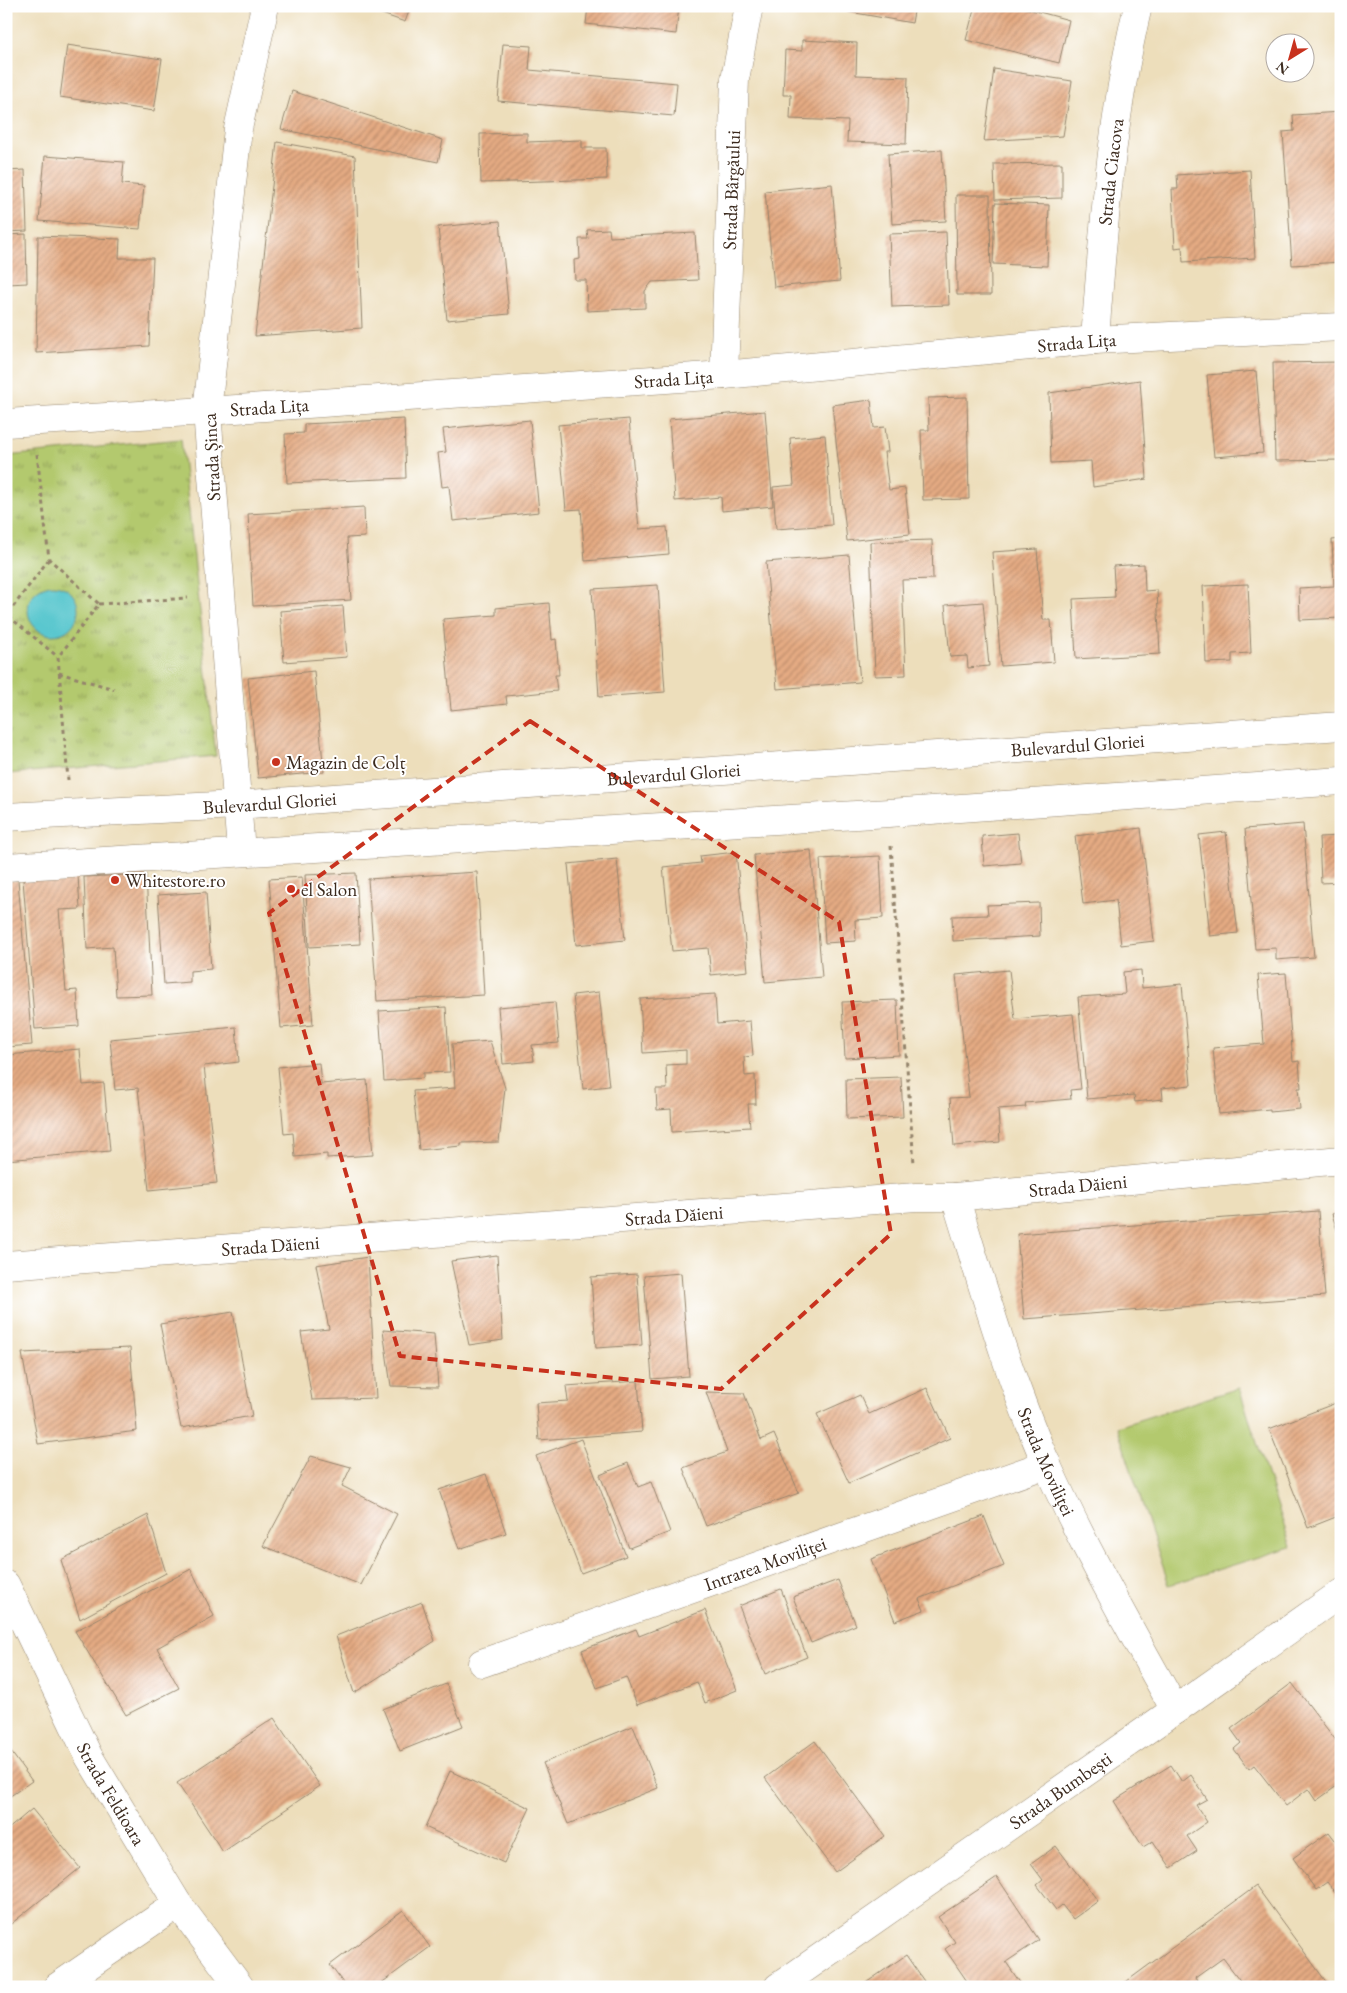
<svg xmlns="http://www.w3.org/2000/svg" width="1347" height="1993" font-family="'EB Garamond',serif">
	<defs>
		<pattern id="grass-tufts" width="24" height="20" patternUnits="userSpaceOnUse" patternTransform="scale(1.25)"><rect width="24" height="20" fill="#b3c96e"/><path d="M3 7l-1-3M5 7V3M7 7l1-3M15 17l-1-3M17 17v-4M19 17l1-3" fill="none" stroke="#93a35a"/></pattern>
		<pattern id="building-hatch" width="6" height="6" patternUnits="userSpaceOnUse" patternTransform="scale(1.25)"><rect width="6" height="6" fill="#e5ab83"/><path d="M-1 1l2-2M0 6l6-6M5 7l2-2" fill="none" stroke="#bb8b6b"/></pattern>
	</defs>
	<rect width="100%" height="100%" fill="#fff"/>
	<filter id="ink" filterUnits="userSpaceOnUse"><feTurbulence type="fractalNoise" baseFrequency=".02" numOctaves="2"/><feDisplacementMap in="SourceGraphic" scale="10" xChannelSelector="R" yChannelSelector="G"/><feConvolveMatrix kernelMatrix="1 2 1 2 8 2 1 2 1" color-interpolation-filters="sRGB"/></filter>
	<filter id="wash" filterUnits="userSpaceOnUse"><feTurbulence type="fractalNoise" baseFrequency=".0096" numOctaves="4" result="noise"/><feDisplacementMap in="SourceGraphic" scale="20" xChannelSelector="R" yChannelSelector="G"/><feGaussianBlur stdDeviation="1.12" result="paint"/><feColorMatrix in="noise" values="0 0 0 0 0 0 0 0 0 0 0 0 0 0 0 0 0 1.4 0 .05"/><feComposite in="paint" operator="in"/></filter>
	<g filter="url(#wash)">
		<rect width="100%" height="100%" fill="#eddebb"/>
		<path fill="url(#grass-tufts)" stroke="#777a46" d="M181 439 216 756 6 774V456Z"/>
		<path fill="#b3c96e" stroke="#777a46" d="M1239 1388 1291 1547 1169 1585 1117 1427Z"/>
		<path fill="#5ac7cf" stroke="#4a7876" d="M28 610a25 25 0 1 1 50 0a25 25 0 1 1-50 0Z"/>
		<g id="blocks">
			<path fill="url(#building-hatch)" d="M359 6H411L405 22Z
				M588 6H679L676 34 586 24Z
				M816 6H915L912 23Z
				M975 6H1017L1069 20 1059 63 966 40Z
				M802 40 857 43 856 75 908 77 906 144 847 142 848 121 790 119 791 95H783L785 50 802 51Z
				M503 44 531 46 529 70 677 83 674 116 498 101Z
				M67 45 162 59 154 111 60 97Z
				M994 69 1072 81 1063 136 984 141Z
				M292 91 443 140 438 162 281 129Z
				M1341 112V262L1292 265 1283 132 1294 131 1293 115Z
				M527 133V142L582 140V148H606L607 179 481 183 480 134Z
				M277 142 355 156 362 328 255 336Z
				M942 150 946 221 892 224 888 154Z
				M45 156 124 162 122 184 144 186 140 229 39 221Z
				M1062 163V198L995 200 994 164Z
				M25 170 27 231 6 232V171Z
				M1250 170 1255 258 1183 262 1182 247 1175 248 1172 189H1178L1177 175Z
				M832 184 840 281 774 287 765 191Z
				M956 195H990L991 295H957Z
				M995 203 1049 205 1047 266 993 264Z
				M500 221 509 314 447 320 438 227Z
				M609 229 610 237 695 233 698 280 652 282 645 291V308L587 311 586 280H575L574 260 580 259 579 239H588L587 230Z
				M946 232 949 305 892 307 889 234Z
				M26 234 27 283 8 284V295H6V235Z
				M38 236 120 239 119 258H153L149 346 36 353Z
				M1341 362V460L1275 461 1273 363Z
				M1256 371 1263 453 1214 457 1207 375Z
				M1140 380 1147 479 1093 487 1091 461 1051 463 1049 393Z
				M967 397 969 499 923 500 921 430H929L928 398Z
				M871 400 874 428 885 427 888 452H884L889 490 905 488 910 534 847 541 832 405Z
				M765 411 773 506 722 511 721 497 675 501 669 419Z
				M404 419 406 478 287 483 285 434 304 433V424Z
				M629 419 639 529 667 527 669 554 585 561 581 509 566 510 558 425Z
				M530 420 539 512 453 521 449 486 442 487 438 453 446 452 443 429Z
				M825 435 832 525 776 529 773 487 794 485 790 438Z
				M364 507 365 537 347 538 351 600 253 606 248 514Z
				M1341 539V618L1300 620 1299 588 1334 586 1332 540Z
				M932 540 933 579 902 580 906 675 875 676 870 542Z
				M1037 549 1043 620H1051L1054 662 1001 666 992 552Z
				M849 555 860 682 777 689 766 562Z
				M1144 564 1145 591 1157 590 1160 654 1076 659 1073 599 1115 597 1113 566Z
				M1248 584 1251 653 1232 654V662L1206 663 1203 586Z
				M658 585 665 692 599 697 592 589Z
				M983 602 989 666 968 668 967 656 950 657 945 605Z
				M549 603 552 640 556 639 559 675H555L557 691 506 696 507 704 451 710 443 619 496 615V608Z
				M343 606 347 657 284 662 280 611Z
				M314 671 324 772 258 778 248 678Z
				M1303 824 1314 957 1276 960V948L1255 949 1245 829Z
				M1141 828 1154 941 1121 945 1116 900 1083 904 1075 836Z
				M1226 832 1238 933 1210 936 1199 835Z
				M1018 833 1021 863 984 866 982 836Z
				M1341 836V882L1321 883 1319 837Z
				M811 850 822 977 765 982 754 855Z
				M736 852 748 971 711 975 708 948 672 951 663 867 701 863 700 856Z
				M880 856 883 918 855 920 856 941 825 943 820 859Z
				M617 859 625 940 576 945 568 864Z
				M477 872 484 995 377 1001 368 879Z
				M356 873 360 944 309 947 305 875Z
				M146 874 152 995 116 996 113 947 87 949 84 877Z
				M78 875 80 909 59 910 66 991 77 990 79 1026 35 1029 23 880Z
				M302 877 313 1025 281 1028 269 879Z
				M18 880 32 1045 6 1047V881Z
				M206 892 211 969 190 971V982L164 984 158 895Z
				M1039 903 1040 936 953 941 952 916 988 915 987 905Z
				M1009 970 1015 1019 1073 1014 1081 1089 1070 1090 1071 1099 1025 1103 1026 1107 998 1109 1000 1142 954 1146 950 1098 969 1097 956 975Z
				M1141 970 1142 988 1182 984 1191 1085 1162 1088 1163 1099 1135 1102 1134 1095 1087 1099 1078 997 1125 994 1123 972Z
				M1286 973 1293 1062 1299 1061 1301 1088H1298L1300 1109 1270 1112V1109L1219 1114 1213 1048 1264 1044 1258 975Z
				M599 992 609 1086 583 1089 573 995Z
				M715 994 717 1024 750 1021 753 1056 744 1057 745 1076 755 1075 756 1104H748L750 1127 672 1132 671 1109 657 1110 656 1089H667L666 1065 686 1064V1050L643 1053 640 999Z
				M897 1000 899 1055 845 1058 842 1002Z
				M555 1002 559 1043 532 1045 534 1061 503 1064 498 1007Z
				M446 1007 450 1072 423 1073V1078L384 1081 379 1011Z
				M236 1027 239 1062 204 1066 217 1183 149 1190 138 1088 115 1090 110 1039Z
				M490 1041 505 1088 499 1142 461 1143V1146L419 1150 413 1091 455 1088 452 1044Z
				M80 1049 83 1085 104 1083 110 1151 6 1160V1055Z
				M319 1063 321 1084 367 1080 373 1155 327 1158V1154L295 1157 293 1133 284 1134 278 1067Z
				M901 1077 903 1117 847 1119 846 1079Z
				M1318 1211 1325 1296 1024 1319 1017 1234Z
				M1341 1212V1240H1340L1332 1214Z
				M497 1255 503 1340 469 1345 451 1261Z
				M368 1257 376 1398 312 1400 301 1332 329 1329 316 1265Z
				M681 1273 689 1376 652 1379 644 1276Z
				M637 1274 642 1345 596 1348 591 1277Z
				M233 1312 252 1416 181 1428 160 1324Z
				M383 1330 434 1334 438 1387 391 1386Z
				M130 1348 137 1431 38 1444 22 1353Z
				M638 1381 642 1432 539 1440 536 1403 568 1401 566 1386Z
				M927 1388 950 1438 849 1483 817 1414 860 1395 869 1414Z
				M706 1392 744 1393 761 1440 774 1434 799 1493 706 1526 683 1468 727 1452Z
				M1341 1401V1515L1308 1528 1269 1429Z
				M581 1439 626 1556 581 1573 536 1456Z
				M311 1456 351 1467 342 1486 397 1514 361 1585 263 1546Z
				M628 1463 638 1487 651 1482 670 1532 629 1548 600 1475Z
				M486 1474 506 1533 459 1549 439 1490Z
				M148 1515 166 1573 80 1619 61 1560Z
				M984 1516 1004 1566 919 1599 924 1610 895 1621 871 1559Z
				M191 1569 214 1616 157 1648 179 1688 126 1715 75 1631Z
				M838 1580 856 1625 811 1643 793 1597Z
				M781 1589 807 1657 765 1674 739 1606Z
				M422 1602 435 1641 354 1693 336 1636Z
				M705 1610 737 1690 705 1703 697 1682 637 1705 626 1677 597 1688 582 1650 636 1629 639 1636Z
				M1292 1683 1341 1747V1783L1316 1801 1308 1789 1286 1806 1254 1765 1249 1769 1234 1749 1241 1743 1231 1729Z
				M446 1684 463 1726 400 1751 383 1709Z
				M274 1718 320 1786 223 1852 177 1783Z
				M633 1726 658 1788 568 1824 543 1763Z
				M815 1741 885 1836 835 1872 765 1778Z
				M6 1745 32 1781 6 1799Z
				M1171 1765 1182 1782 1191 1775 1207 1799 1196 1805 1207 1822 1187 1836 1197 1851 1171 1868 1153 1841 1143 1847 1114 1801Z
				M450 1771 530 1808 504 1863 425 1827Z
				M32 1809 80 1868 6 1928V1831Z
				M1329 1832 1341 1848V1901L1327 1882 1316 1890 1293 1858Z
				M1056 1846 1098 1901 1073 1919 1062 1905 1056 1910 1037 1885 1043 1880 1031 1864Z
				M997 1877 1039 1940 1006 1962 1023 1987H971L945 1949 955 1942 938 1917Z
				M1256 1886 1330 1987H1245L1223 1958 1195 1978 1201 1987H1119Z
				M403 1910 430 1947 376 1987H346L330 1965Z
				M906 1955 928 1987H860Z"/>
		</g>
	</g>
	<g filter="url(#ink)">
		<use href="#blocks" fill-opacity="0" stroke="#94846c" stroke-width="1"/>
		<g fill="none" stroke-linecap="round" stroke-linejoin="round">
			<g stroke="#94846c" stroke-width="29">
				<g id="minor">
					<path id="s1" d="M1095 340C1103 228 1112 115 1138 6"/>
					<path id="s2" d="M724 375 735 79 749 6"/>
					<path id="s3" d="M6 423 207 411 724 375 1095 340 1341 327"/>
					<path id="s4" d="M6 817 236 805 1341 726"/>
					<path d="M241 852 207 411 238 129 265 6"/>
					<path d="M6 867 889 813 1341 781"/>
					<path id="s5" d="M955 1197C983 1287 1009 1379 1047 1465 1085 1550 1131 1630 1175 1710"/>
					<path id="s6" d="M6 1265 916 1197H955L1341 1160"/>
					<path id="s7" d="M6 1585 89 1757 178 1904 240 1987"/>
					<path id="s8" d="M482 1663 1047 1464"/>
					<path d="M57 1987 178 1904"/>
					<path id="s9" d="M778 1987 1175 1710 1341 1593"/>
				</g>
			</g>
			<path stroke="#94846c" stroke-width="3" stroke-dasharray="4 4" stroke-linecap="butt" d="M37 454 49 559 99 604 58 657 68 780
				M49 559 7 615 58 657
				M99 604 188 598
				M59 673 114 689
				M891 846 914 1164"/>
			<use href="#minor" stroke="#fff" stroke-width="28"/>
		</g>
	</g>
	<path fill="none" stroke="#c8321e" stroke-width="4" stroke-dasharray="10 6" stroke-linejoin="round" d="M530 721 839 922 891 1234 721 1389 400 1356 269 913Z"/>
	<g fill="#c8321e" stroke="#fff" stroke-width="2">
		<circle cx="276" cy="762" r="5"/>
		<circle cx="115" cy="880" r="5"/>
		<circle cx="291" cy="889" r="5"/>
	</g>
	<g text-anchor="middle" stroke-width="4" stroke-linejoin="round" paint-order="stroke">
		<g font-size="19" fill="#3b2a1e" stroke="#fff">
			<text dy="7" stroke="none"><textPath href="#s1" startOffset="169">Strada Ciacova</textPath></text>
			<text dy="7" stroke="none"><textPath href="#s2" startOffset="185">Strada Bârgăului</textPath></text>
			<text dy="7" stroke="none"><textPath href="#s3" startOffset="1074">Strada Lița</textPath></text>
			<text dy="7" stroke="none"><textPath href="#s3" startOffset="669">Strada Lița</textPath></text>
			<text dy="7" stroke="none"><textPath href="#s3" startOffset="264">Strada Lița</textPath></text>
			<text transform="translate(211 457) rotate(-93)" y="7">Strada Șinca</text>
			<text dy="7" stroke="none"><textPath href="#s4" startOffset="1074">Bulevardul Gloriei</textPath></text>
			<text dy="7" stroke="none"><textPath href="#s4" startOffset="669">Bulevardul Gloriei</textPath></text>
			<text dy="7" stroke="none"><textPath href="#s4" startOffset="264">Bulevardul Gloriei</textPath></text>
			<text dy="7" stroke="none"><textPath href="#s6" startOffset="1075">Strada Dăieni</textPath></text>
			<text dy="7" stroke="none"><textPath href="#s6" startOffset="670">Strada Dăieni</textPath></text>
			<text dy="7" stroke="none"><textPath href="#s6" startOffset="265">Strada Dăieni</textPath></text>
			<text dy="7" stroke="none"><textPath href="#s5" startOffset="280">Strada Moviliței</textPath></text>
			<text dy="7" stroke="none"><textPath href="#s8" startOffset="300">Intrarea Moviliței</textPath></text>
			<text dy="7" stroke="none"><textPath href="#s9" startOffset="344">Strada Bumbești</textPath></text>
			<text dy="7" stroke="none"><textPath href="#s7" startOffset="234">Strada Feldioara</textPath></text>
		</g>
		<g font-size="19" fill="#3b2a1e" stroke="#fff" text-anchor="start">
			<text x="286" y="769">Magazin de Colț</text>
			<text x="125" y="887">Whitestore.ro</text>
			<text x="301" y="896">el Salon</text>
		</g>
	</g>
	<rect width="1347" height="1993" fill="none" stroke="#fff" stroke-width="25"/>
	<g transform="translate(1290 58) rotate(217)"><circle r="24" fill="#ffffff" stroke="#b1aaa5"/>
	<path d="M0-4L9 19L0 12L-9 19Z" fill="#c8321e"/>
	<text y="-8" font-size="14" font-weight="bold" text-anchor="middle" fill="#3b2a1e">N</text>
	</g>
</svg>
